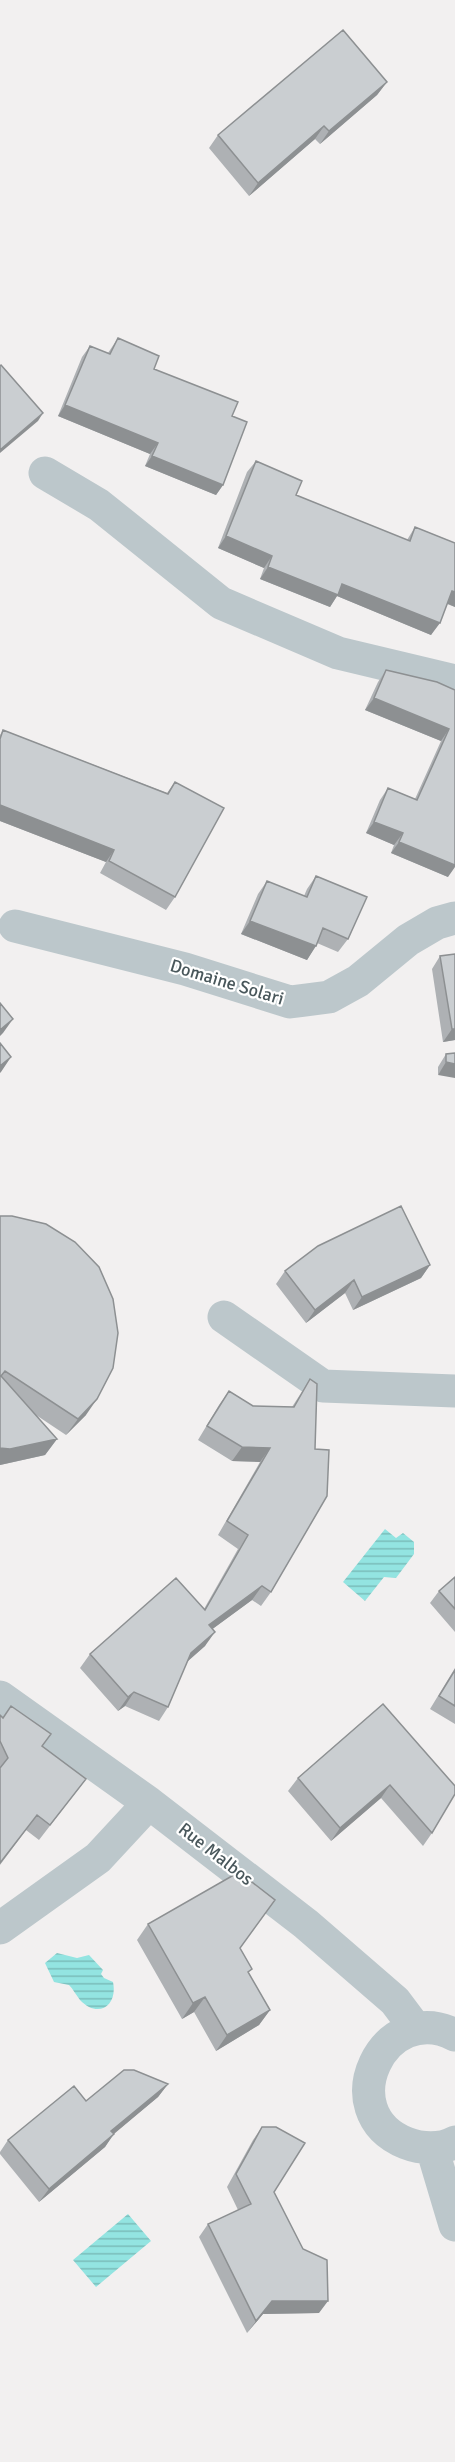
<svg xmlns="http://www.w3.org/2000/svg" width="455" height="2462" font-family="Signika,sans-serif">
	<defs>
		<pattern id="water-rules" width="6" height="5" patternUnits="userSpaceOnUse" patternTransform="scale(1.5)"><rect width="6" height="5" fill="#93e4e1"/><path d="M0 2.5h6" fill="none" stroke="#7abcb9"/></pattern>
	</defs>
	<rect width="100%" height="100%" fill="#f2f0f0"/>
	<path fill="url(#water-rules)" d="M385 1529 396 1538 403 1533 414 1542V1554L396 1578 384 1577 365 1601 343 1582Z
		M57 1953 77 1958 89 1955 103 1970 101 1974 104 1978 113 1982C118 2006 98 2019 80 2000 76 1995 73 1989 69 1985L54 1982 45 1963Z
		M128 2214 151 2241 96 2287 73 2260Z"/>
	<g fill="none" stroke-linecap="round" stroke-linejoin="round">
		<path stroke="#bcc7cb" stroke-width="33" d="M45 473 99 505 221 603 338 653 455 681
			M15 926 185 969 290 1002 329 997 358 981 408 940 437 923 455 918
			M224 1317 323 1386 455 1391
			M0 1697 149 1803 306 1924 395 2001 416 2029
			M0 1928 98 1858 149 1803
			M455 2035C384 1998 329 2112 406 2143 421 2149 441 2150 455 2142
			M432 2148 455 2225"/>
	</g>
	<path fill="#aeb1b4" d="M387 82 377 95 320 144 315 139 249 196 209 148 218 135Z
		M118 338 154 369 232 416 223 485 216 495 145 466 150 454 58 416 82 357 90 346 108 353Z
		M256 461 296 495 407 540 415 527 455 543V607L447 604 431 635 337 596 330 607 260 579 264 568 218 548 247 472Z
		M386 670 455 690 448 877 391 853 394 845 366 833 380 800 388 788 415 799 441 741 365 710 378 682Z
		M3 730 167 793 175 782V897L166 910 100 873 106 862 0 821V735Z
		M316 876 348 939 338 952 317 943 307 960 241 934 258 894 267 881 304 896 307 889Z
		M440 956 455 1040 443 1042 432 969Z
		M455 1053 438 1075V1067L446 1054Z
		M0 1216 86 1415 66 1435 36 1415 57 1439 45 1455 0 1465Z
		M430 1265 421 1278 353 1310 345 1293 306 1323 276 1284 285 1271Z
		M310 1379 271 1592 261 1606 252 1600 212 1629 205 1646 187 1662 168 1707 159 1721 125 1706 118 1711 80 1668 90 1654 204 1609 238 1549 218 1535 260 1462 232 1461 198 1440 219 1405 229 1391 253 1406 292 1407Z
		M455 1577V1632L430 1603 439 1591Z
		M455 1668V1724L430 1709Z
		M383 1704 432 1833 423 1846 381 1798 331 1841 288 1791 298 1778Z
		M0 1715 86 1779 39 1840 26 1830 0 1865Z
		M275 1900 240 1948 249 1974 270 2010 259 2025 216 2051 194 2012 182 2019 137 1940 148 1924Z
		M168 2084 158 2097 113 2134 105 2147 39 2202 0 2154V2152L8 2140 86 2101Z
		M262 2127 274 2192 319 2313 263 2314 247 2333 199 2237 208 2224 238 2210 227 2187 253 2140Z"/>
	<path fill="#8d9092" d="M387 82 377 95 320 144 329 131Z
		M324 126 315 139 249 196 258 183Z
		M65 405 158 443 150 454 58 416Z
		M43 413 38 421 0 453V450Z
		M152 456 223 485 216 495 145 466Z
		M226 536 272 556 264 568 218 548Z
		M268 567 342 584 440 623 431 635 337 596 330 607 260 579Z
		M452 591 455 592V607L444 602Z
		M374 698 449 729 441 741 365 710Z
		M0 805 114 850 106 862 0 821Z
		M374 822 403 833 394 845 366 833Z
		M399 842 455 865V867L448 877 391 853Z
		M250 921 316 946 307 960 241 934Z
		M13 1019 3 1033 0 1036V1030Z
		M452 1029H455V1040L443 1042Z
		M11 1057 1 1072 0 1073V1066Z
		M446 1062 455 1064V1078L438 1075Z
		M430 1265 421 1278 353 1310 362 1297Z
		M354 1280 345 1293 306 1323 315 1310Z
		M97 1399 86 1415 66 1435 78 1419Z
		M57 1439 45 1455 0 1465V1448Z
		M242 1447 270 1448 260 1462 232 1461Z
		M262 1586 252 1600 199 1639 209 1625Z
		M215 1632 205 1646 181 1667 191 1653Z
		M134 1692 125 1706 118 1711 128 1697Z
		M390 1785 381 1798 331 1841 340 1828Z
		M205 1997 194 2012 182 2019 193 2003Z
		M270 2010 259 2025 216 2051 227 2035Z
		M168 2084 158 2097 102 2144 111 2131Z
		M114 2134 105 2147 39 2202 49 2189Z
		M272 2301H328L319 2313 263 2314 247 2333 256 2321Z"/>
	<path fill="#caced1" stroke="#8d9092" stroke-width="1.5" d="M343 30 387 82 329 131 324 126 258 183 218 135Z
		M118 338 159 356 154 369 238 402 232 416 247 422 223 485 152 456 158 443 65 405 90 346 110 354Z
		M1 365 43 413 0 450V366Z
		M256 461 302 481 296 495 410 541 415 527 455 543V592L452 591 440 623 342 584 338 595 268 567 272 556 226 536Z
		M386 670 437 682 455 690V865L399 842 403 833 374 822 388 788 417 800 449 729 374 698Z
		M3 730 168 794 175 782 224 808 175 897 109 861 114 850 0 805V739Z
		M316 876 367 897 348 939 323 928 316 946 250 921 267 881 307 897Z
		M455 954V1029H452L440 956Z
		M0 1003 13 1019 0 1030Z
		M0 1043 11 1057 0 1066Z
		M455 1053V1064L446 1062V1054Z
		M401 1206 430 1265 362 1297 354 1280 315 1310 285 1271 318 1246Z
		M0 1216H12L46 1224 75 1242 99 1267 113 1299 118 1333 113 1368 97 1399 78 1419 5 1371 1 1376 57 1439 10 1449 0 1448Z
		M310 1379 317 1384 315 1449 329 1450 327 1496 271 1592 262 1586 209 1625 215 1632 191 1653 168 1707 134 1692 128 1697 90 1654 176 1578 205 1610 248 1535 227 1521 270 1448 242 1447 207 1426 229 1391 253 1406 294 1407Z
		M455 1577V1609L439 1591Z
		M455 1670V1706L439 1696Z
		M383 1704 455 1786V1794L432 1833 390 1785 340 1828 298 1778Z
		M11 1706 51 1734 42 1746 86 1779 50 1825 37 1815 0 1863V1768L8 1758 0 1741V1715L3 1718Z
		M239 1872 275 1900 240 1948 252 1969 248 1972 270 2010 227 2035 205 1997 193 2003 148 1924Z
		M124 2070H134L168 2084 111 2131 114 2134 49 2189 8 2140 74 2086 86 2101Z
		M262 2127H276L305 2143 274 2192 303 2249 327 2260 328 2301H272L256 2321 208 2224 251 2204 236 2174Z"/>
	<g text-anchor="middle" stroke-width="4.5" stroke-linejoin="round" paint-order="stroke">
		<g font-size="18" fill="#49575b" stroke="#fff">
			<text transform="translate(227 982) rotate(17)" y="6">Domaine Solari</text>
			<text transform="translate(216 1854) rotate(38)" y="6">Rue Malbos</text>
		</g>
	</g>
</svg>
